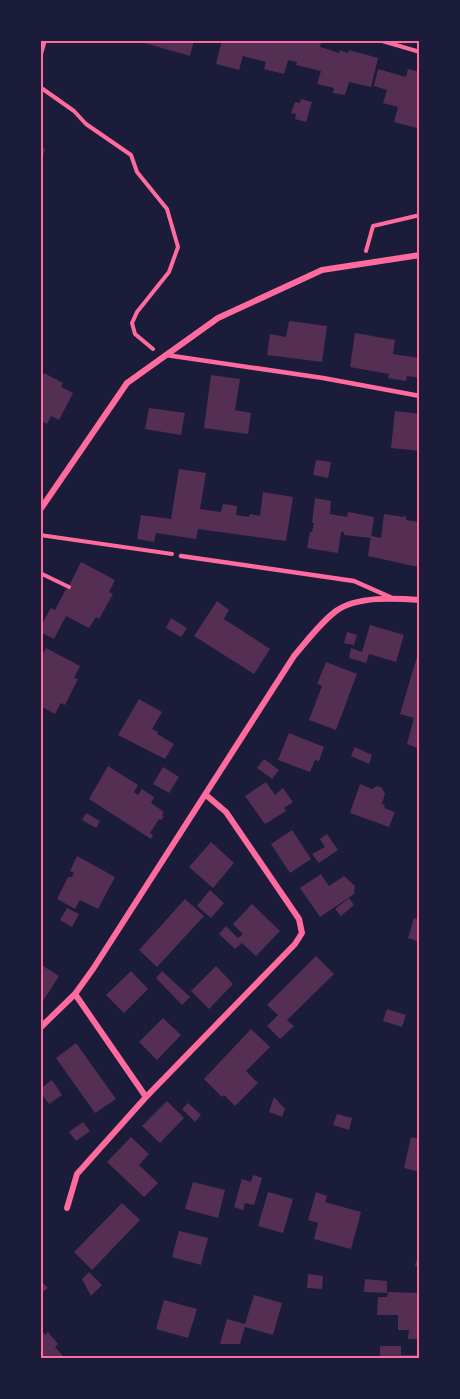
<svg xmlns="http://www.w3.org/2000/svg" width="460" height="1399" font-family="Cabin,sans-serif">
	<rect width="100%" height="100%" fill="#1b1b3a"/>
	<path fill="#542f53" d="M134 40H194L190 56Z
		M222 40H312L321 43 320 47 327 49 339 53 340 50 348 53 349 50 378 58 371 87 349 82 345 95 333 93 334 88 317 84 321 71 296 65 297 62 288 60 284 74 264 69 266 62 243 56 239 70 216 64Z
		M378 69 406 77 408 69 420 72V125L417 128 394 122 398 107 383 103 387 90 374 86Z
		M301 99 312 102 306 122 295 119 296 114 291 113 295 102 300 103Z
		M40 148 45 149 41 164H40Z
		M289 321 327 326 322 362 267 355 270 334 286 337Z
		M355 333 395 340 393 354 420 358V378L407 376 406 381 388 378 389 374 350 367Z
		M44 373 63 383 61 387 73 393 59 420 51 416 47 424 44 422 40 428V380Z
		M211 375 240 379 235 410 251 413 248 434 204 428Z
		M149 408 185 413 181 435 145 429Z
		M395 411 420 414V451L391 448Z
		M316 460 331 462 328 478 313 475Z
		M179 469 206 473 200 509 221 512 223 504 237 506 236 515 249 517 250 514 260 516 263 492 293 497 286 541 198 529 196 539 156 533 154 542 137 539 141 515 171 519Z
		M315 498 331 501 330 514 347 517 348 512 374 517 371 538 344 535V532H341L338 553 307 548 310 532H312L314 523H312Z
		M384 514 404 517 406 515V520L420 522 418 567 368 556 371 536 381 538Z
		M81 562 115 580 109 592 113 594 99 619 96 617 89 628 66 616 54 639 40 632V627L51 608 55 610 66 589 67 590Z
		M217 601 229 610 224 619 270 649 254 674 194 636Z
		M171 618 187 628 181 637 166 628Z
		M370 625 404 635 396 662 369 654 366 663 349 658 351 648 362 652Z
		M347 632 357 635 354 645 344 643Z
		M46 648 80 666 74 678 78 679 65 705 61 703 55 714 40 706V658Z
		M419 650H420V749L407 744 414 718 400 714Z
		M326 662 357 674 336 730 309 720 322 686 317 684Z
		M139 699 162 712 152 729 158 732 157 734 174 744 165 759 118 735Z
		M289 733 324 747 319 761 315 760 310 772 278 760Z
		M355 747 372 755 369 764 351 756Z
		M264 759 279 770 272 779 257 768Z
		M108 766 138 785 134 792 138 795 142 789 154 797 151 803 164 812 162 815 164 817 161 820 159 819 150 833 153 835 151 839 89 799Z
		M163 767 179 777 169 793 153 784Z
		M266 782 275 795 283 788 293 802 284 808 286 811 265 824 245 796Z
		M360 784 372 789 377 786 382 788 385 794 382 804 385 805 384 808 395 812 389 827 350 813Z
		M86 813 100 821 96 828 82 820Z
		M292 830 311 859 290 873 271 844Z
		M327 834 338 850 319 863 312 854 325 847 320 839Z
		M211 842 234 863 213 888 189 867Z
		M77 856 115 877 98 909 80 900 75 909 57 899 68 877H72L74 873 70 871Z
		M321 874 329 886 344 876 355 886 354 894 320 917 300 888Z
		M210 890 224 903 211 918 197 906Z
		M349 898 354 905 341 916 335 909Z
		M185 899 204 916 157 967 139 950Z
		M252 904 280 931 256 956 242 943 235 949 219 934 226 926 238 938 243 934 233 924Z
		M67 908 79 914 72 927 60 920Z
		M414 918 420 920V942L408 938Z
		M316 956 334 974 287 1020 294 1026 280 1039 267 1026 278 1015 267 1005Z
		M40 964 59 976 43 1001 40 999Z
		M216 966 233 984 209 1009 191 991Z
		M131 971 148 989 124 1013 106 995Z
		M162 971 190 997 182 1005 156 978Z
		M387 1009 406 1015 402 1027 383 1021Z
		M163 1018 181 1035 157 1060 139 1042Z
		M251 1029 270 1047 246 1071 258 1083 235 1106 224 1095 222 1097 204 1079Z
		M76 1043 116 1099 95 1113 56 1058Z
		M52 1080 62 1095 49 1104 40 1092V1089Z
		M274 1097 285 1109 282 1117 269 1112Z
		M167 1101 184 1118 160 1143 142 1126Z
		M188 1103 201 1115 195 1122 182 1109Z
		M337 1114 352 1118 349 1130 333 1125Z
		M83 1122 90 1131 76 1141 69 1132Z
		M131 1137 149 1154 139 1165 158 1183 144 1197 107 1162Z
		M411 1137 420 1139V1172L404 1168Z
		M253 1175 262 1178 254 1205 245 1203 243 1210 234 1207 242 1179 251 1182Z
		M193 1182 225 1190 218 1218 185 1209Z
		M268 1192 293 1199 283 1233 258 1226Z
		M316 1192 327 1196 325 1202 361 1212 351 1249 314 1239 318 1223 308 1220Z
		M122 1203 140 1220 92 1270 74 1252Z
		M179 1231 208 1238 201 1265 172 1257Z
		M419 1253H420V1267L415 1266Z
		M89 1272 102 1285 91 1296 82 1279Z
		M308 1274 323 1276 322 1289 307 1288Z
		M365 1279 387 1281V1293L364 1292Z
		M40 1280 48 1288 40 1294Z
		M388 1292 420 1293V1339H408L409 1330H398V1315H377L378 1297H387Z
		M254 1295 282 1303 273 1335 245 1327 240 1344H220L227 1319 245 1324Z
		M164 1300 197 1309 188 1338 156 1329Z
		M40 1328 45 1335 48 1332 58 1344 55 1347 64 1357 63 1358H40Z
		M380 1346H401V1355H420V1358H380Z"/>
	<g fill="none" stroke-linecap="round" stroke-linejoin="round">
		<path stroke="#ff6b9d" stroke-width="4" d="M379 40 420 52
			M40 87 74 111 86 124 131 155 137 172 167 209 178 247 169 272 137 312 132 323 135 334 153 349
			M366 251 373 226 420 215
			M40 535 172 554
			M40 573 69 587"/>
		<path stroke="#ff6b9d" stroke-width="4.5" d="M166 355 323 378 420 396
			M181 556 354 581 390 597"/>
		<path stroke="#ff6b9d" stroke-width="6" d="M40 54 44 40
			M40 510 127 383 218 318 322 270 420 255
			M75 994 146 1097 295 944 302 933 299 919 226 812 206 795
			M40 1028 75 994 93 969 294 656C307 641 320 623 336 611 357 596 395 598 420 600
			M67 1208 77 1174 146 1097"/>
	</g>
	<rect width="460" height="1399" fill="none" stroke="#1b1b3a" stroke-width="84"/>
	<rect x="42" y="42" width="376" height="1315" fill="none" stroke="#ff6b9d" stroke-width="2"/>
</svg>
